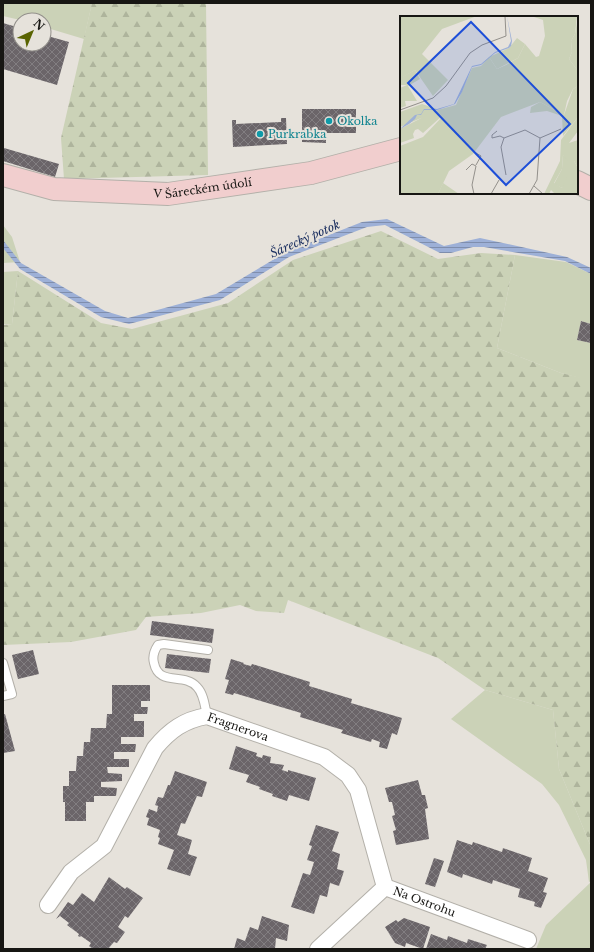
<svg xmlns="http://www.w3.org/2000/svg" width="594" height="952" font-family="'Libre Baskerville',serif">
	<defs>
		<pattern id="forest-firs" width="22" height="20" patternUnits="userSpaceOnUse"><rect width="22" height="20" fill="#cbd2b7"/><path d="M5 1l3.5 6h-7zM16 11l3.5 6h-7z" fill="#aeb49c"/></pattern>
		<pattern id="water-rules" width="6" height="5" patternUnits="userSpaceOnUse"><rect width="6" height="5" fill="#9db0d7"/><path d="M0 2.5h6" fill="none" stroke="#7f8ead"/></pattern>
		<pattern id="building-cross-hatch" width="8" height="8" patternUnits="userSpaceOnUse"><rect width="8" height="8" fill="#6b6569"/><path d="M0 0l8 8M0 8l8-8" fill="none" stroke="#827e81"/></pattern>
	</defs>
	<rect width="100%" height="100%" fill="#e6e2db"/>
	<path fill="#cbd2b7" d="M3 3H92L84 39 44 27V20H20L3 16Z
		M3 225 12 237 20 262 3 263Z
		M515 255 566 262 591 274V324L581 321 577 340 591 343V381L561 373 497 348Z
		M18 271 12 324H3V272Z
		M485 690 553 710 559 769 591 847V881L589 882 586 860 559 805 542 784 451 719Z
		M591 882V949H536L546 925Z"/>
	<path fill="url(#forest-firs)" d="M92 3H206L208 175 64 179 61 138Z
		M381 231 438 259 481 253 515 255 497 348 561 373 591 380V847L559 769 553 710 485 690 438 658 288 600 284 613 256 611 240 605 201 613 146 617 136 630 71 642 3 645V325L12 324 18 271 101 323 132 329 228 303 293 260Z"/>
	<path fill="url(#water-rules)" d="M387 219 444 246 480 238 567 257 591 268V274L565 261 484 247H473L451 253H440L385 225 367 227 289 257 220 300 129 324 101 317 20 269 3 248V240L21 263 105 311 128 318 216 294 286 252 362 222Z"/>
	<path fill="url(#building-cross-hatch)" d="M3 23 20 28V44L41 45 44 44V35L69 42 57 85 3 69Z
		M302 109H356V133H326V143L302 142Z
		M281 118H286L287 144 233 147 232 120H236V124L281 122Z
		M4 148 59 164 55 177 3 161Z
		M581 321 591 324V343L577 340Z
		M152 621 214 629 212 643 150 635Z
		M33 650 39 674 18 679 12 655Z
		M167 654 211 659 209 673 165 668Z
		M231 659 244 663 243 664 251 666 252 664 310 682 309 686 352 699 351 703 402 718 397 735 392 733 387 749 379 747 380 742 372 739 371 742 341 733 343 730 300 717 301 713 234 693 233 695 225 693 229 680 225 679Z
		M112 685H150V701H141V707H148L147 714H134V721H144V737H121V744H136L135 752H114V759H129V767H107L108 773 122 774V781L101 782V787L117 788 116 796H94V802H86V821H65V802H63V786H69V771H76L77 756H83L84 742H90L91 728H106L107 714H112Z
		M5 714 15 751 3 753V715Z
		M236 746 257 753 256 756 262 758 263 755 271 757 270 763 284 765 282 770 288 772V770L316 778 309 801 289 795 287 801 272 796 273 794 259 789 260 787 246 782 249 775 229 769Z
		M175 771 207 782 202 797 197 796 185 824 181 823 177 835 192 840 188 854 197 857 190 876 167 869 174 850 158 844 160 838 158 837 160 830 147 825 149 818 146 817 149 809 157 812 158 806 155 805 158 797 163 798 168 785H170Z
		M418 780 422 795H425L428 808 425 809 429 839 396 845 393 831 396 830 392 816 395 815 392 802H389L385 788Z
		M316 825 339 832 332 851 340 854 337 869 344 871 339 886 330 883 327 897 320 895 314 914 291 907 303 873 310 875 314 862 307 860 312 846 309 845Z
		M457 840 472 845 473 842 502 852 503 848 532 858 528 871 548 878 543 892 547 893 541 908 534 906 535 902 518 897 520 889 493 880 492 884 463 874 462 878 447 872Z
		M434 858 444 861 435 887 425 884Z
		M109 877 125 889 127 887 143 898 128 918 125 916 118 927 125 932 117 943 114 942 108 949H93L89 946 91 943 81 936 80 937 78 936 79 934 67 925 69 923 60 916 56 919 68 902 73 905 82 893 94 902Z
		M262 916 289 925 287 941 276 938 275 949H234L237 938 245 941 250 927 258 930Z
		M404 918 430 927 423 949 406 943 405 947 395 943 385 927 396 920 398 922Z
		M431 934 447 940 448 936 467 943 468 939 487 945 485 949H426Z"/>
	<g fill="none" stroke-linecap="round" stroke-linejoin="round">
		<g stroke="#b3b0a9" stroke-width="10">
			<path id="lane" d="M3 663 12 694 3 696
				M207 716C205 707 204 694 197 687 184 672 159 687 154 663 152 656 154 651 158 645L164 644 208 650"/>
		</g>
		<g stroke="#b3b0a9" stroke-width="18">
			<g id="street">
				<path id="s1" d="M385 887 528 940"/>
				<path id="s2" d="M48 905 71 872 104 846 155 748C170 730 184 720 207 716L324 757 348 775 358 790 385 887"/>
				<path d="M318 949 385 887"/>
			</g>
		</g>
		<g stroke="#b3b0a9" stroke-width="24">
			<g id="secondary">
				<path id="s3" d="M3 175 54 189 168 194 311 173 401 149"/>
				<path d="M577 182 591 189"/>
			</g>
		</g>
		<use href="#lane" stroke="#fff" stroke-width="8"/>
		<use href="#street" stroke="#fff" stroke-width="16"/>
		<use href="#secondary" stroke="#f1cece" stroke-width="22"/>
	</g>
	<g fill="#0f9aa8" stroke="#e6e2db" stroke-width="1.5">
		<circle cx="329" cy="121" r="4"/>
		<circle cx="260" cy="134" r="4"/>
	</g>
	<g text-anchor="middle" stroke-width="4" stroke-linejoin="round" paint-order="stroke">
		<g font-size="11" fill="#0d838f" stroke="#e6e2db" text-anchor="start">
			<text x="337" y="125">Okolka</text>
			<text x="268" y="138">Purkrabka</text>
		</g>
		<g font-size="11" fill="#171613" stroke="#e6e2db">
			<text dy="4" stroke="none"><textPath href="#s3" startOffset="202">V Šáreckém údolí</textPath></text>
			<text dy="4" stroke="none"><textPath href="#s2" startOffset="288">Fragnerova</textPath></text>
			<text dy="4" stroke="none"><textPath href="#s1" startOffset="42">Na Ostrohu</textPath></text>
		</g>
		<g font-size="12" font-style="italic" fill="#1a2e5f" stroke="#e6e2db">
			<text transform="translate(305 239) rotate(-24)" y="4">Šárecký potok</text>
		</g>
	</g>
	<g transform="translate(400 16)">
		<rect width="178" height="178" fill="#e6e2db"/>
		<path d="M178 0V55L169 43 172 36 171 25 175 18ZM117 22 125 28 118 42 97 53 89 41 109 32ZM15 54 20 63 8 70 17 85H5L6 90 0 92V72L7 69 2 61ZM178 70V101L163 120 162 101 159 99 147 95 130 97 131 91 140 86 164 99 173 73ZM22 88 37 93 33 97 0 111V96ZM37 94 42 100 23 117 18 113 15 114 13 118 14 122 0 127V113ZM163 139 174 145 178 152V165L173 164 162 172 154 168 162 153ZM43 167 59 178H38Z" fill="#cbd2b7"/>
		<path d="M0 0H77L42 13 22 38 48 64 33 80 15 54 3 61 7 69H0ZM131 0H177L175 18 171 25 172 36 169 43 178 55V70L173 73 167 85 164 99 140 86 101 101 73 138 49 155 38 178H0V130L23 121 42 101 37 94 56 89 72 52 81 50 89 41 97 53 106 49 118 42 125 28 136 41 139 40 145 20 143 4ZM178 101V115L169 127 178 124V152L174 145H168L163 139 162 153 154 167 162 172 168 159 178 165V178H155L151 174 149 178H144L160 145 161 124Z" fill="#cbd2b7"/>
		<path d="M107 0 112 25 111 30 109 32 95 37 81 49 72 51 62 76 55 88 37 94H24L21 99H17L15 103 9 108 0 113 15 99 21 98 24 93H37L54 88 72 50 81 48 95 36 108 31 111 25Z" fill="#9db0d7"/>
		<path fill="none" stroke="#93908b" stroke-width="1" d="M0 94 33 82 46 70 70 37 82 29 106 20 105 0M97 115 92 119V122L100 120 104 122M140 122 161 113M76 149 81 140 76 137M66 154 72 148 76 150 72 169 74 178M106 159 101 131 104 122 125 114 140 122M134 170 143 178M91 178 99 164M129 178 137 164 140 122"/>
		<path fill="#1d4ed8" fill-opacity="0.15" stroke="#1d4ed8" stroke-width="2" d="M71 6 170 108 106 169 8 67Z"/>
		<rect width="178" height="178" fill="none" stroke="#171613" stroke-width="2"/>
	</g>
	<rect width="594" height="952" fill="none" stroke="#171613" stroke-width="8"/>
	<g transform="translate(32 32) rotate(44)"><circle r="19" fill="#e6e2db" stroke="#93908b"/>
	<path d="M0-3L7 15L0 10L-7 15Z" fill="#596301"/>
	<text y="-6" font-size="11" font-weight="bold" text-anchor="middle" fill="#171613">N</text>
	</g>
</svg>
